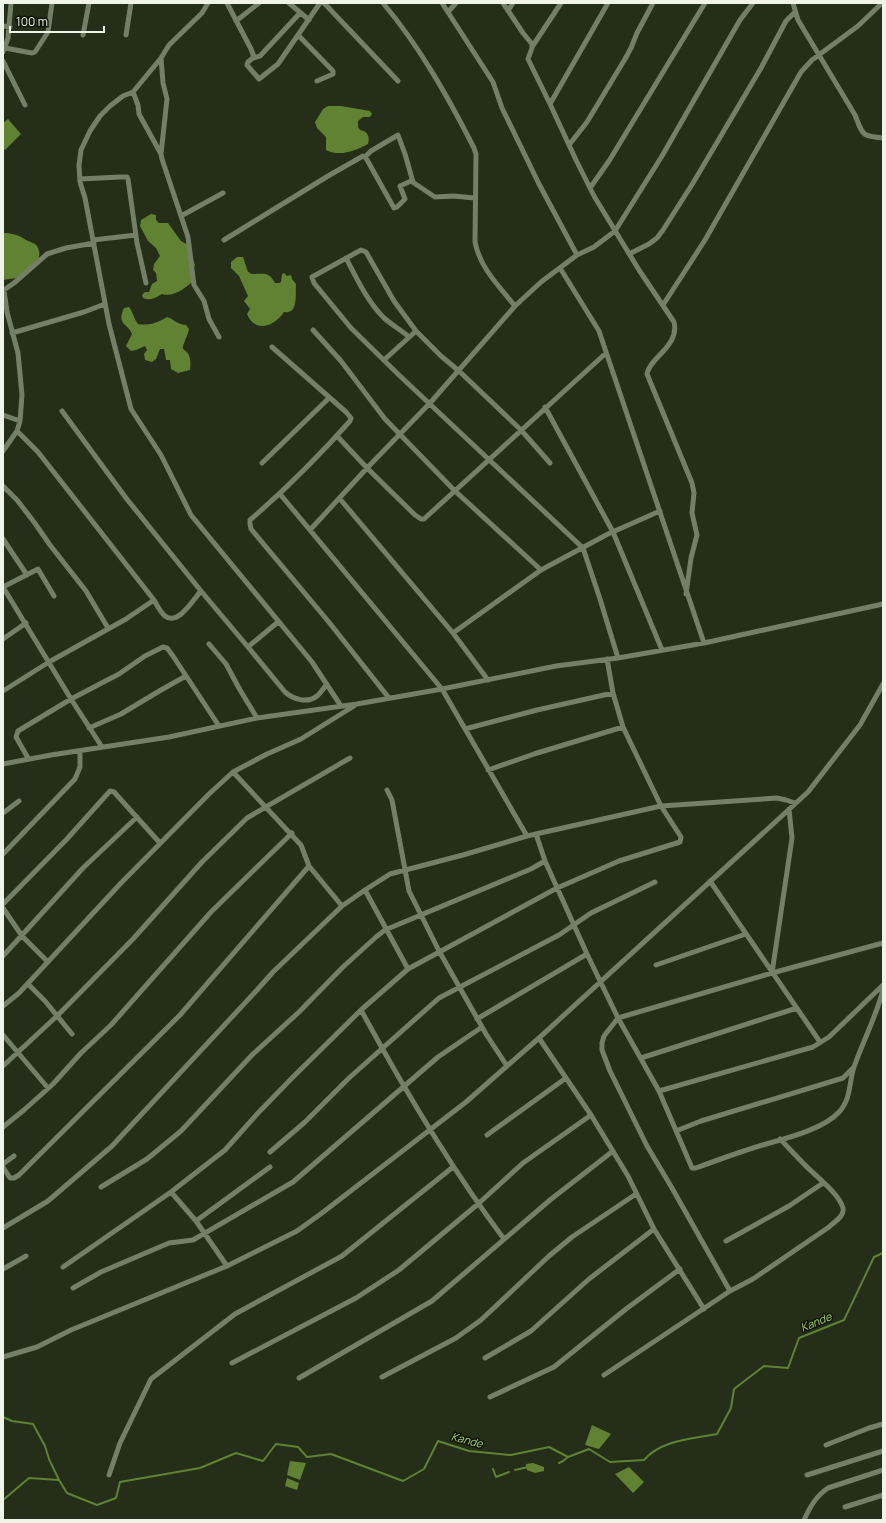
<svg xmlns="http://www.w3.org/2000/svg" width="886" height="1523" font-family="Manrope,sans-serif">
	<rect width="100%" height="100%" fill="#242e18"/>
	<path fill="#618133" d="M328 106H341L370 111 372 114 370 117H363L358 121V127L360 130C368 131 370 137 368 144 355 151 340 157 326 150V137L317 128 315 122 323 109Z
		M8 119 21 134 5 150 3 149V123Z
		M151 214 156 215V220L159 223H168L181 241 188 245 195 265 192 272 195 280C186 287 174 298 162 294 155 298 151 301 143 298L142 295 145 292H149L152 284 157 281 156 273 153 270 154 264 160 256 156 248 148 241 140 226 141 220Z
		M3 233C13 233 18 235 26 240 30 242 35 243 37 246 46 260 27 274 16 278 12 279 7 279 3 280Z
		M237 257H243L248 272 252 274C263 274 269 271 275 283H279L281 282 282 274 284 273 287 276 291 275 292 279 296 284C295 294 299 314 284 312 275 326 255 334 247 314L250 309 244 301 248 296 239 276 231 268V262Z
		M129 307C133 312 134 319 138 324 149 326 157 323 167 317 175 319 175 324 186 325L189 329C188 336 182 345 183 349 191 354 191 361 190 370L178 373 171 369 170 360H166L164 349H160L156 359 152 362 145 360 144 354 147 350 145 346 136 350 131 351 126 346 132 334C128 323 116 325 124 308Z
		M592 1425 611 1434 599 1449 585 1445Z
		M290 1461 306 1463 300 1480 287 1475Z
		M533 1463 544 1467V1471L535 1473 527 1470 526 1464Z
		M629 1467 644 1482 633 1493 615 1474Z
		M287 1478 299 1483 297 1490 285 1486Z"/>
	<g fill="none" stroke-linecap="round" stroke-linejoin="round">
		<path stroke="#618133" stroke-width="2" d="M3 1417 12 1421 33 1424 45 1446 49 1459 59 1480
			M559 1463 563 1461 568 1457
			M515 1470 528 1467
			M496 1477 493 1469 496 1477 509 1472
			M3 1500 29 1478 59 1480 67 1493 97 1505 116 1498 120 1482 200 1468 236 1453 263 1461 276 1444 298 1447 307 1457 331 1454 403 1481 424 1469 438 1441 469 1451 511 1455 549 1447 568 1457 589 1449 610 1462 644 1460C661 1440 692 1439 717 1434L731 1408 734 1389 764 1366 788 1368 799 1338 844 1320 874 1257 883 1253"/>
		<path stroke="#737f66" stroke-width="5" d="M208 3 202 13 169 45 161 58 133 92 123 96 110 106 100 116 90 131 81 150 79 165 80 182 85 198 109 324 131 409 161 455 191 515 312 662 341 706
			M227 3 251 49 254 57 248 62 247 65 259 79 278 64 320 3
			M289 3 309 20
			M324 3 398 81
			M383 3C420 47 448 97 474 148L476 154 475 242C480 268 499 286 515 306
			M442 3 493 82 502 108 539 184 577 255
			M503 3 523 33 532 44V48L528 59 550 104 576 160 594 196 639 270 674 322C680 346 649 358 647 374L692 483 694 493 692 513 697 535 691 558 686 594
			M793 3 798 20 855 115C863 135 861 136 883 138
			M508 11 513 3
			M448 12 456 3
			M236 21 259 3
			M3 26 10 27
			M83 35 89 3
			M126 35 131 3
			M298 35 333 71V74L317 81
			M532 47 561 3
			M5 48 32 53 35 52 48 32 52 3
			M3 52 8 38 11 3
			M161 58 163 83 167 99 161 154 162 159 188 237 194 285 204 301 209 319 219 337
			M254 58 260 56 300 13
			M3 61 25 105
			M133 92 138 105 139 114 161 154
			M550 104 608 3
			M569 145 587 122 625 59 631 48 637 33 653 3
			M365 157 371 151 398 135 405 154 413 182
			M80 179 120 177H127L128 179 137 243 146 283
			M590 188 609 161 705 3
			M181 216 223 193
			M93 240 136 235
			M224 240 328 176 363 156 366 158 394 208 397 207 405 199 400 186 411 181 435 197 453 196 475 198
			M629 254 649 244 657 238 663 230 693 183 761 68 786 21 795 12
			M346 258C357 279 367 301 384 318 392 325 401 330 409 337
			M560 268 599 331 704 643
			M663 305 705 240 801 72 812 60 858 26 882 3
			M313 330 341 361 385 419 454 490 541 570
			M12 333 84 312 105 304
			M272 347 346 412 351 418 350 421C319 456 286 489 250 520V524L251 529 328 621 389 698
			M384 360 416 331
			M545 407 613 532 662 650
			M62 411 126 498 201 591 248 647 278 622
			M3 415 20 421
			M17 431 38 452 154 600C157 605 160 612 165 616 178 626 193 600 201 591
			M337 436 367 468 415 515 421 519H424L606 353
			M3 451 17 431 20 421 22 395 18 353 7 312 4 290 14 283 47 254 66 248 94 243
			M262 463 329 398
			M550 463 521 430 459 371 441 356 416 331 394 301 366 252 361 250 312 277 314 283 351 328 400 376 583 548 600 599 618 658
			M3 486 17 500 34 522 50 545 86 591 108 628
			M280 494 442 689 527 836
			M340 499 453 633 488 680
			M310 530 367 468 430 403 515 306 541 282 577 255 594 247 615 231 662 156 740 20 753 3
			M3 539 27 575
			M54 596 38 569 3 587 71 699 102 747
			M453 633 541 570 608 534 660 511
			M3 639 26 623
			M209 644 226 664 240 690 257 718
			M248 647 285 692C293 699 307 704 317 696 321 693 324 687 327 684
			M3 691 49 662 126 619 154 600
			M89 728 121 714 161 690 186 676
			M465 729 537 710 613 693
			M28 758 16 737 18 731 71 699 119 674 145 656 163 647 167 648 173 656 219 726
			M3 764 51 755 169 737 257 718 357 704 442 689 556 666 618 658 704 643 883 604
			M488 770 534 754 623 727
			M233 772 301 845 309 866 342 906
			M387 790 392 800 409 891 439 951 486 1034 507 1066
			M3 813 19 801
			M536 834 545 861 587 954 618 1018 659 1091 692 1168H696C715 1161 734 1154 753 1148 778 1140 822 1131 839 1112 851 1100 849 1082 854 1067 863 1041 876 1017 883 990
			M3 854 75 779 80 767V751
			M710 881 820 1042
			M365 890 408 969
			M3 904 66 840 110 791 114 792 160 843
			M3 908 22 936 48 962
			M3 956 83 868 137 817
			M656 965 746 934
			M772 973 792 838 789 809
			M28 984 45 1001 72 1034
			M3 1006 19 993 121 883 209 794 233 772 267 754 301 739 354 706
			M361 1010C404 1089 450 1167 504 1239
			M477 1019 587 954
			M3 1035 48 1088
			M539 1038 591 1115 628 1176 654 1229 704 1309
			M641 1058 797 1008
			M3 1066 57 1016 133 939 202 862 247 818 350 758
			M659 1091 813 1047 829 1037 883 985
			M3 1127 24 1110 53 1084 81 1053 111 1025 211 912 292 833
			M676 1131 701 1121 843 1078 853 1068
			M487 1135 566 1078
			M270 1152 305 1122 349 1078 439 998 559 935 591 913 655 882
			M3 1164 14 1156
			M3 1167 10 1178H14L19 1175 180 1015 309 866
			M101 1187 147 1159 181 1131 252 1055 299 1012 343 967 376 937 385 930 531 869 545 861
			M171 1192 196 1221 227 1266
			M196 1221 270 1167
			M3 1228 48 1201 112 1146 257 990 273 972 342 906 365 890 390 874 463 855 527 836 661 806 777 798 786 800 795 803
			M726 1241 789 1206 823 1183
			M63 1267 171 1192 225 1150 258 1113 293 1077 361 1010 408 969 557 888 619 861 680 842 681 837 661 806 623 727 613 693 607 659
			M3 1269 26 1256
			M73 1288 101 1272 169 1243 193 1240 293 1182 438 1057 482 1027
			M730 1291 672 1188 647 1146 610 1071 602 1050V1043L604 1036 618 1018 772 973 883 943
			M3 1357 37 1347 71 1330 227 1266 297 1231 322 1213 466 1102 539 1038 808 792 860 725 883 684
			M485 1358 531 1331 589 1279 654 1229
			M232 1363 356 1298 399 1270 478 1204 523 1163 591 1115
			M604 1375 730 1291 753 1279 829 1227C834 1222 845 1216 843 1208 839 1193 814 1175 804 1164 796 1156 788 1147 780 1139
			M382 1377 456 1338 481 1320 549 1256 572 1237 636 1194
			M299 1378 432 1301 550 1200 613 1151
			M490 1397 554 1367 626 1309 680 1269
			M826 1445 869 1428 883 1424
			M109 1475 120 1443 151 1379 235 1314 342 1256 453 1167
			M807 1475 883 1451
			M845 1507 883 1495
			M804 1520C810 1507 816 1496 828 1488L883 1470"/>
	</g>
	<g text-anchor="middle" stroke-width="3" stroke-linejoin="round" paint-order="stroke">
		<g font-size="11" font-style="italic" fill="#a7d56c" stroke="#10140b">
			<text transform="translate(816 1322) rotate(-22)" y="4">Kande</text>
			<text transform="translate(467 1440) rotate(14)" y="4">Kande</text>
		</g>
	</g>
	<rect width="886" height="1523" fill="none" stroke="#eef5e7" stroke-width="8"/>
	<path d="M10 26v6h94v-6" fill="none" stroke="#eef5e7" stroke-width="2"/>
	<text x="16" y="26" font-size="12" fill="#eef5e7" stroke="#10140b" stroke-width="3" paint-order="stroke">100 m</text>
</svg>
